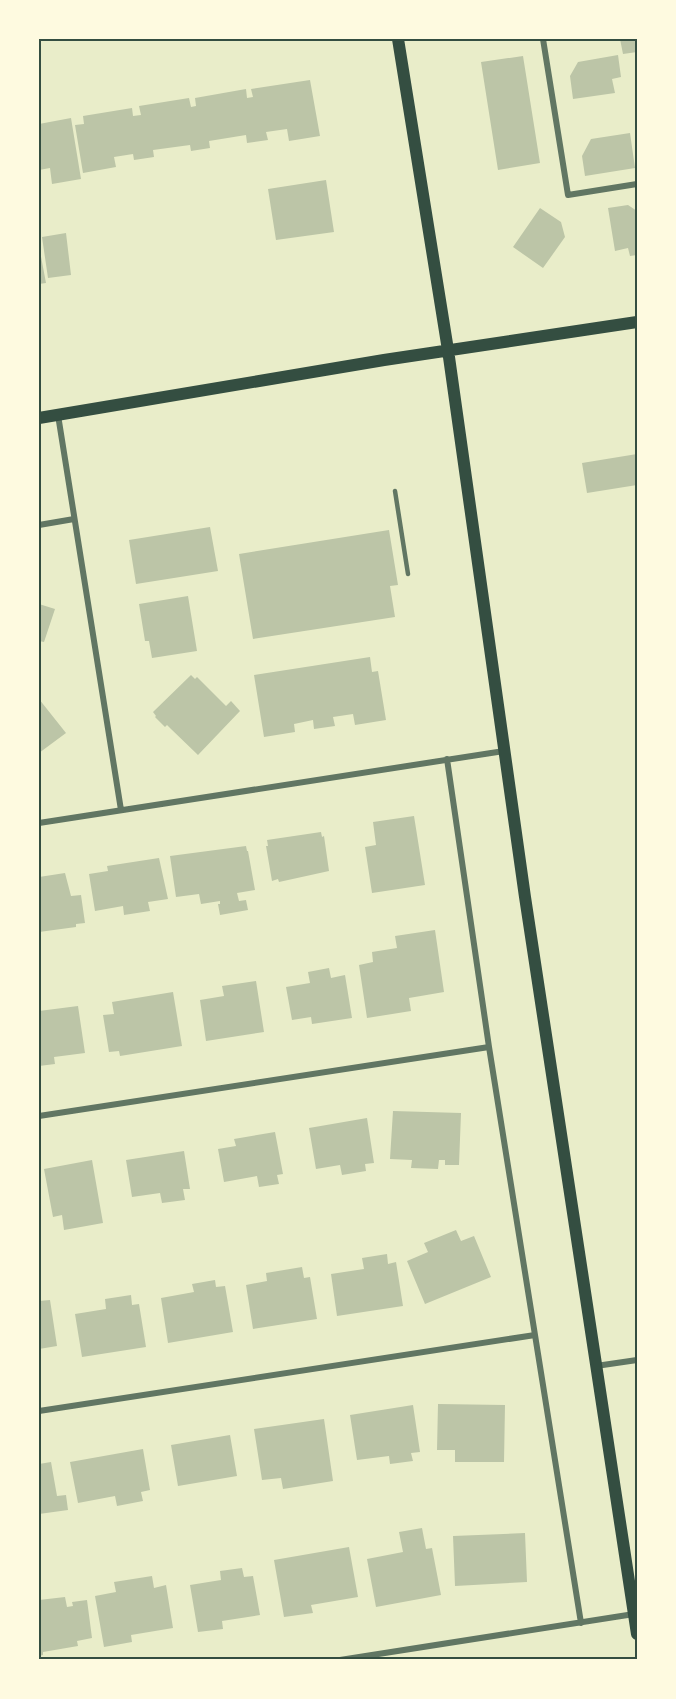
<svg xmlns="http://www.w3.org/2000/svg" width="676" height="1699" font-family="Raleway,sans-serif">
	<rect width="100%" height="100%" fill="#e9edc9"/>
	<path fill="#bcc5a7" d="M620 39H637V52L623 54Z
		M618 55 621 77 612 79 615 93 573 99 570 76 578 62Z
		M523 56 540 163 498 170 481 62Z
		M310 80 320 136 289 141 287 129 266 132 268 140 247 143 246 135 209 141 210 148 191 151 190 145 153 150 154 157 134 160 133 154 114 157 116 167 83 173 75 125 84 124 83 116 132 108 133 116 141 115 139 106 189 98 191 107 196 106 195 98 246 89 247 98 253 97 251 89Z
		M71 118 81 179 52 184 50 168 39 170V124Z
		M630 133 635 168 585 176 582 156 591 139Z
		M326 180 334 232 276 240 268 189Z
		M628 205 637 211V255L630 256 628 248 615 251 608 208Z
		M540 208 561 222 565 237 543 268 513 247Z
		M66 233 71 275 48 278 42 237Z
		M39 246 46 283 39 284Z
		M637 454V485L587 493 582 463Z
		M210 527 218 571 136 584 129 540Z
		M389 530 398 585 390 586 395 617 253 639 239 554Z
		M188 596 197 651 152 658 149 641H145L139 604Z
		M39 604 55 609 44 642 39 641Z
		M370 657 372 672 378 671 386 720 355 725 353 714 333 717 335 726 314 729 313 720 294 724 295 732 264 737 254 675Z
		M191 675 195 679 197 677 226 706 231 701 240 711 198 755 171 729 167 725 165 727 155 717 156 716 153 712Z
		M39 699 66 733 39 753Z
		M414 816 425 885 372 893 365 847 376 845 373 822Z
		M321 832 322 837 324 836 329 871 279 882 278 879 272 881 266 846H268L267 840Z
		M246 846 247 851H248L255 890 237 893 239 901 246 900 248 910 220 915 218 904H220V901L201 904 199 894 176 897 170 856Z
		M159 858 168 899 148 902 150 911 124 915 123 906 95 911 89 874 108 871 107 866Z
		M65 873 71 896 81 895 85 923 76 924V927L39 932V877Z
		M435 930 444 992 409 998 411 1011 367 1018 359 965 373 962 372 952 397 948 395 936Z
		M329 968 331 978 345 975 352 1018 312 1024 311 1017 292 1020 286 987 310 983 308 972Z
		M256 981 264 1032 206 1041 200 1000 224 996 222 986Z
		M173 992 182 1046 120 1056 119 1051 109 1052 103 1015 114 1014 112 1002Z
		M78 1006 85 1053 54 1057 55 1064 39 1066V1011Z
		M393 1111 461 1113 459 1165H445V1160H439L438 1169 411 1168 412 1160 390 1159Z
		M367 1118 374 1163 365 1164 366 1171 342 1175 340 1165 316 1169 309 1128Z
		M275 1132 283 1174 277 1175 279 1184 259 1187 257 1176 224 1182 218 1149 236 1146 234 1139Z
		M184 1151 190 1189H183L185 1200 162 1203 160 1193 132 1197 126 1160Z
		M92 1160 103 1223 64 1230 62 1215 53 1217 44 1169Z
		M456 1230 461 1241 474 1236 491 1277 425 1304 407 1261 428 1252 424 1243Z
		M387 1254 388 1264 396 1262 403 1306 337 1316 331 1274 364 1269 362 1258Z
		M302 1267 304 1278 310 1277 317 1319 253 1329 246 1285 267 1281 266 1273Z
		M215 1280 216 1287 225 1286 233 1332 168 1343 161 1298 194 1292 192 1284Z
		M131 1295 132 1305 139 1304 146 1347 82 1357 75 1314 106 1309 105 1299Z
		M50 1300 57 1346 39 1349V1301Z
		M438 1404 505 1405 504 1462H455V1450H437Z
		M413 1405 420 1452 411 1453 413 1461 390 1464 389 1456 357 1460 350 1415Z
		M324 1419 333 1481 283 1489 281 1478 262 1480 254 1429Z
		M230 1435 237 1476 178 1486 171 1445Z
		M143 1449 150 1490 141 1492 143 1501 117 1506 115 1496 78 1503 70 1462Z
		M51 1462 57 1496 66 1495 68 1510 39 1514V1464Z
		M422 1528 426 1549 432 1548 441 1595 376 1607 367 1559 403 1552 399 1532Z
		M525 1533 527 1582 455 1586 453 1536Z
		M349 1547 358 1597 311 1605 313 1613 284 1617 274 1560Z
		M242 1568 244 1577 253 1576 260 1615 222 1621 223 1629 198 1632 190 1585 221 1580 220 1571Z
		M152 1576 154 1588 166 1585 173 1628 131 1635 132 1642 104 1647 95 1596 116 1592 114 1582Z
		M65 1597 67 1607 73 1606 72 1602 87 1600 92 1638 77 1641 78 1646 43 1652V1655L39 1656V1600Z"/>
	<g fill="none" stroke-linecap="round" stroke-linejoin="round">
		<path stroke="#617663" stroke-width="4.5" d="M395 491 408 574"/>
		<path stroke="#617663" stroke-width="6" d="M543 39 568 195 637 184
			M58 415 121 810
			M39 525 74 519
			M447 759 489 1047 581 1623
			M39 823 504 751
			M39 1116 489 1047
			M596 1366 637 1360
			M39 1411 535 1335
			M340 1660 634 1614"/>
		<path stroke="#344e41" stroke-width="12" d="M398 39 448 350 525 897 637 1634
			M39 418 384 360 637 322"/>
	</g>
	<rect width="676" height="1699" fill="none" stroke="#fefae0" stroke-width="81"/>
	<rect x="40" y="40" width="596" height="1618" fill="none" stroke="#344e41" stroke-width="2"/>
</svg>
